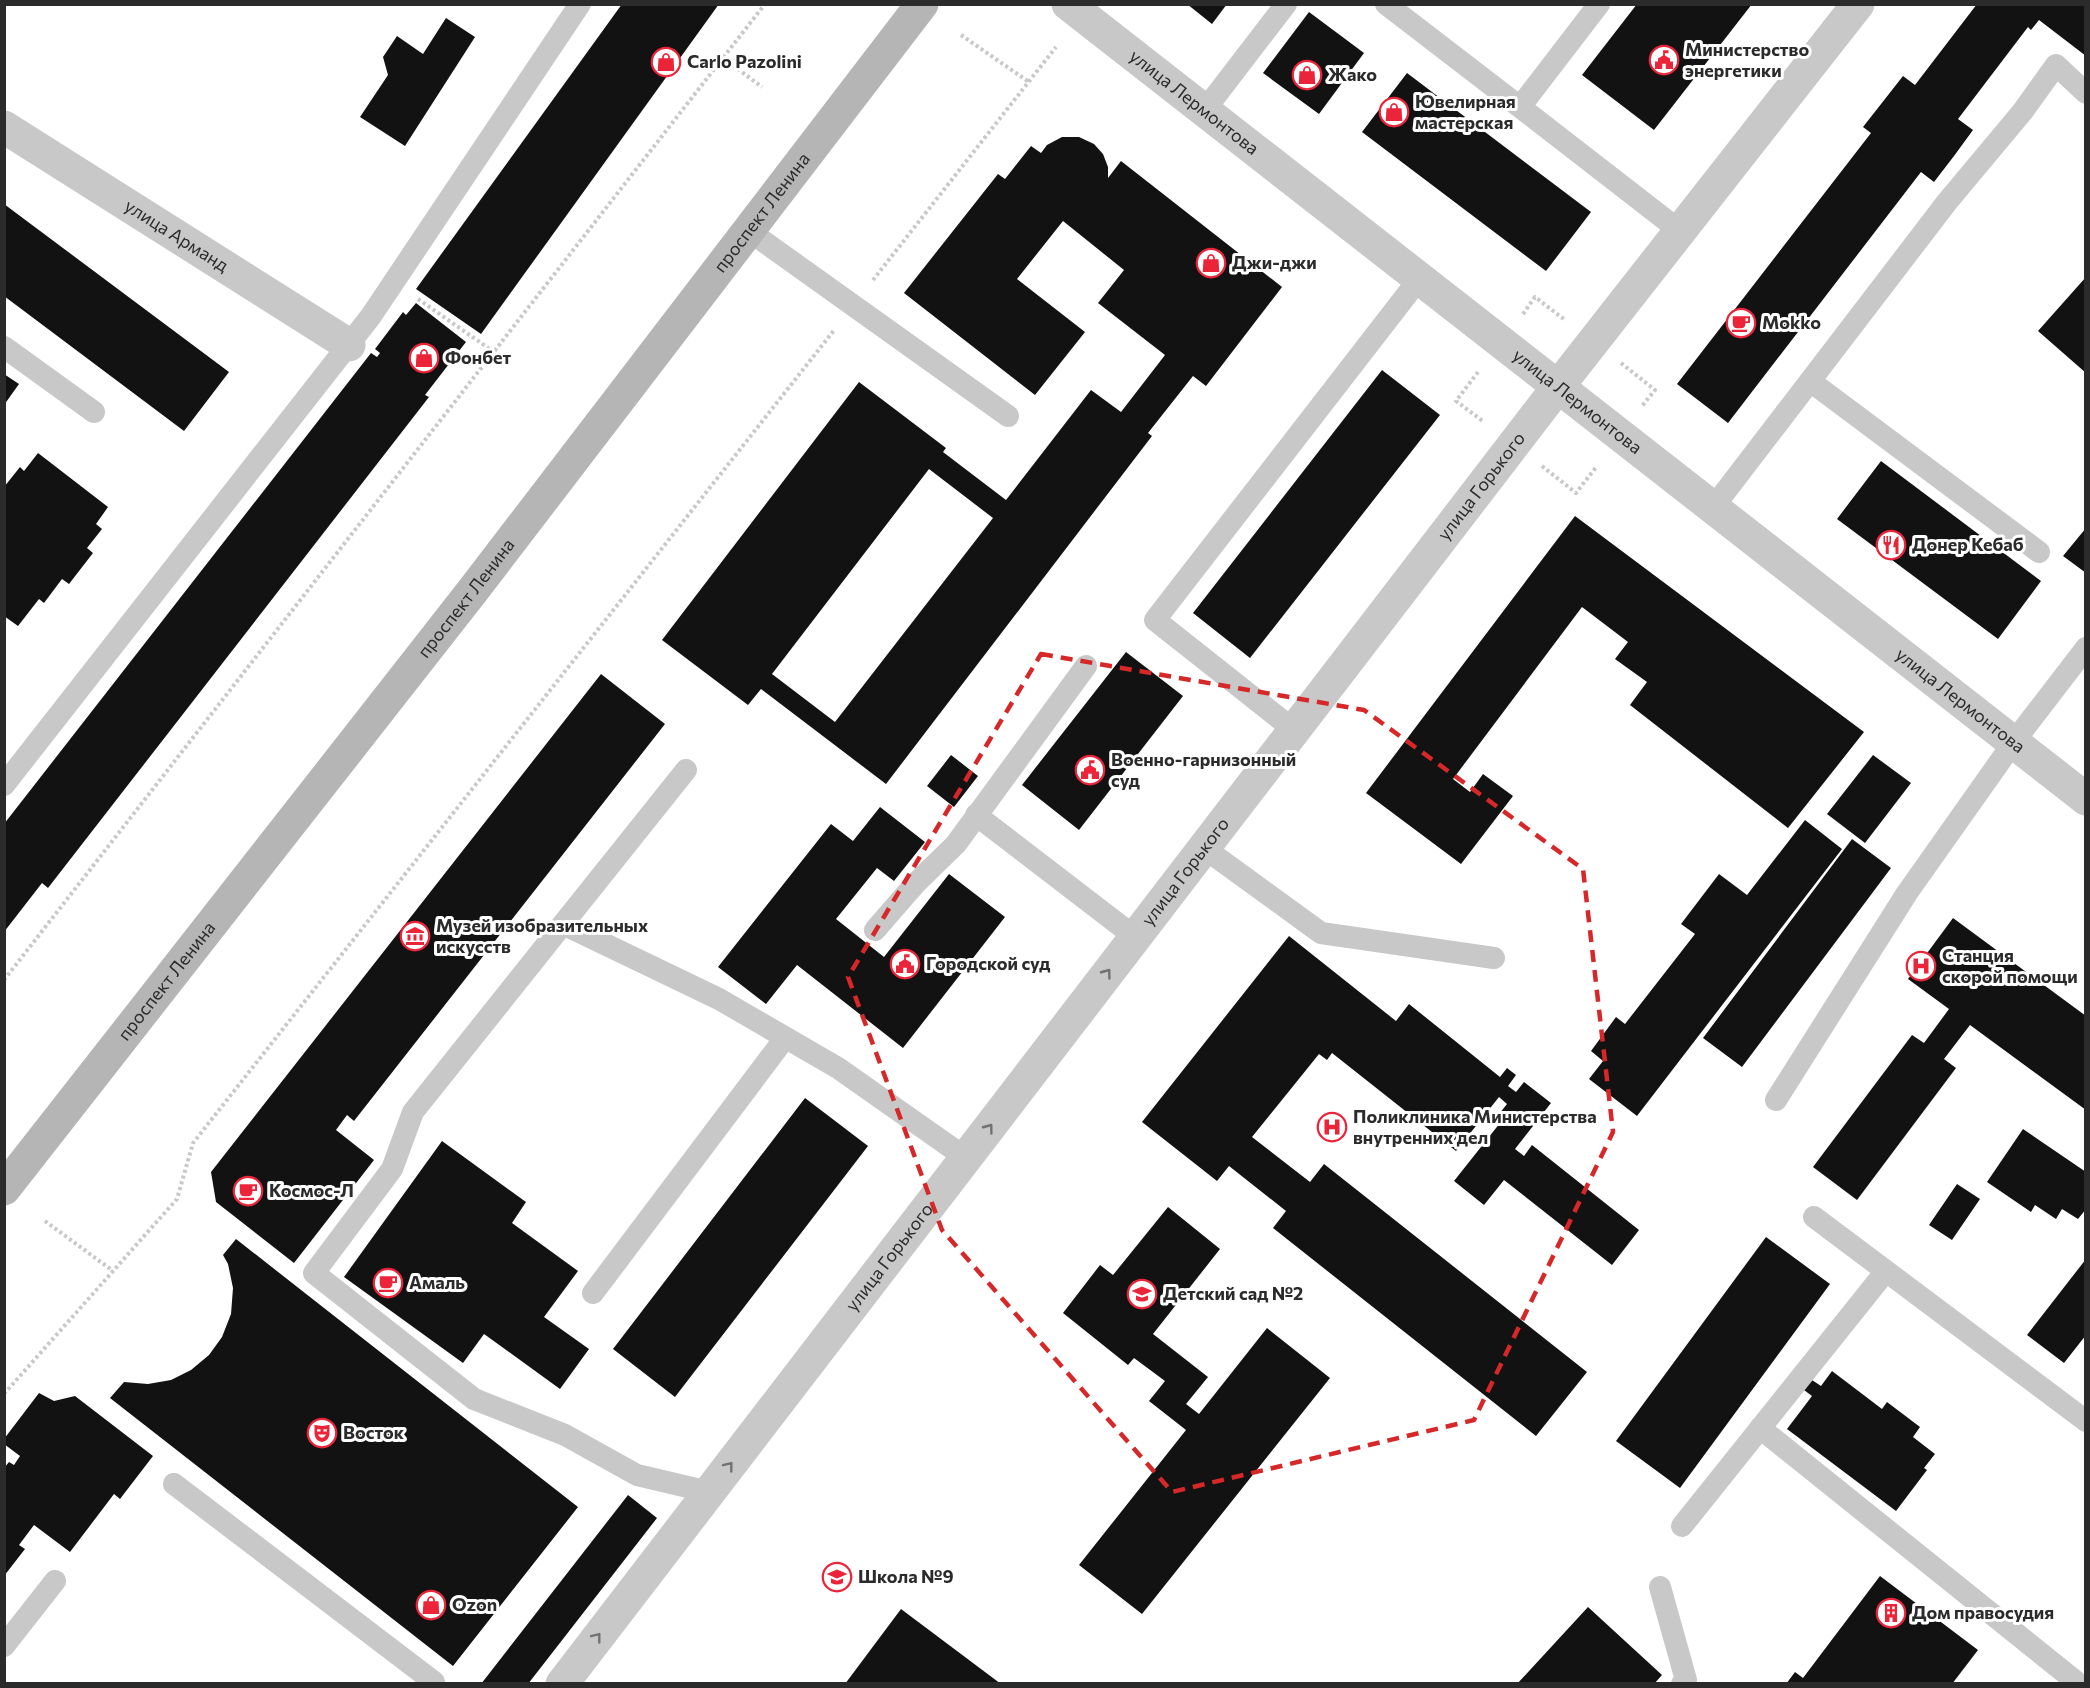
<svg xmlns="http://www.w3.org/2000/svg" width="2090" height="1688" font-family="Commissioner,sans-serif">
	<rect width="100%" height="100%" fill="#fff"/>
	<path fill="#121212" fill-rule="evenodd" d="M622 4H719L481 334 416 289Z
		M1187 4H1227L1212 24Z
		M1637 4H1752L1654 130 1582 75Z
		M1977 4H2086V56L2039 20 2031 30 2028 27 1958 119 1973 130 1954 156 1934 182 1921 172 1728 423 1677 384 1871 133 1863 127 1903 76 1915 85Z
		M1309 12 1364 53 1319 114 1263 73Z
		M446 18 475 37 405 146 360 117 388 75 383 57 397 36 423 54Z
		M1407 73 1591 212 1546 271 1362 132Z
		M1062 137H1079L1094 144 1103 154 1108 167V178L1121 161 1282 287 1206 386 1193 376 1148 433 1152 436 886 784 761 689 748 705 662 640 859 382 946 448 943 452 1006 500 1091 390 1121 412 1165 355 1098 303 1124 270 1063 221 1017 279 1085 332 1035 395 904 293 998 174 1005 179 1031 146 1041 153 1047 145ZM929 469 993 518 835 722 772 674Z
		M4 204 229 372 184 431 4 296Z
		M2086 277V373L2038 331Z
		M416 303 466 342 425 395 429 397 48 888 42 883 4 932V824L371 353 377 357 380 353 375 349 403 312 406 315Z
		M1382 370 1440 415 1250 658 1193 613Z
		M4 374 19 384 4 405Z
		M38 453 108 507 96 524 102 529 87 548 93 553 69 584 62 579 44 603 39 599 18 626 4 616V487L20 467 24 471Z
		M1881 461 2041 581 1998 639 1837 519Z
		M1575 516 1864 732 1788 828 1630 705 1647 682 1615 659 1628 642 1582 607 1453 779 1470 792 1483 774 1513 796 1461 864 1366 793Z
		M2086 528V573L2063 556Z
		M1126 652 1183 696 1079 830 1022 785Z
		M601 674 665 724 354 1121 347 1115 336 1130 374 1160 294 1263 216 1202 211 1172Z
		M951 755 978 776 954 807 927 786Z
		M1873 755 1911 783 1865 843 1827 814Z
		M880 807 925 842 894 881 877 868 836 919 884 957 949 874 1005 917 903 1048 797 965 766 1004 718 967 831 824 853 841Z
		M1805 820 1842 849 1637 1116 1589 1079 1603 1061 1591 1051 1616 1017 1625 1024 1695 934 1681 924 1719 874 1747 895Z
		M1852 839 1891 868 1742 1067 1703 1038Z
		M1953 918 2086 1016V1110L1970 1025 1944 1059 1956 1068 1857 1200 1813 1167 1912 1035 1924 1043 1949 1009 1908 979Z
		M1289 936 1396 1021 1409 1004 1500 1077 1507 1068 1516 1075 1508 1086 1516 1092 1524 1082 1551 1103 1515 1149 1524 1156 1532 1145 1639 1230 1612 1265 1504 1180 1484 1205 1454 1181 1500 1123 1495 1119 1507 1104 1499 1097 1456 1151 1332 1053 1327 1060 1319 1054 1252 1137 1310 1182 1324 1164 1587 1372 1536 1436 1273 1228 1286 1211 1229 1166 1217 1181 1142 1122Z
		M805 1098 868 1146 675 1397 613 1349Z
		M2023 1129 2086 1172V1209L2078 1219 2062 1209 2056 1219 2035 1205 2031 1212 1987 1182Z
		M442 1141 526 1202 512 1223 578 1271 544 1317 589 1349 560 1389 484 1334 463 1363 344 1277Z
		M1957 1184 1980 1199 1952 1240 1929 1225Z
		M1168 1207 1220 1249 1153 1334 1208 1377 1186 1404 1199 1414 1267 1328 1330 1378 1142 1614 1079 1565 1186 1430 1149 1401 1165 1381 1134 1358 1128 1365 1063 1313 1100 1265 1113 1275Z
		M1766 1237 1830 1284 1680 1488 1616 1441Z
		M236 1239 578 1507 453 1666 110 1398 124 1382 148 1384 171 1380 191 1370 209 1355 222 1337 231 1314 233 1288 228 1264 223 1255Z
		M2086 1259V1335L2064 1363 2027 1335Z
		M1832 1371 1882 1409 1887 1402 1920 1427 1913 1437 1935 1454 1924 1468 1927 1470 1896 1511 1787 1429 1812 1396 1804 1390 1812 1380 1821 1386Z
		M39 1393 54 1401 75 1396 153 1456 120 1499 114 1494 70 1552 34 1525 19 1545 25 1549 4 1576V1468L9 1462 14 1465 20 1456 4 1444V1439Z
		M628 1495 657 1518 528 1684H481Z
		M1880 1576 1978 1650 1952 1684H1786L1795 1672 1803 1678Z
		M1588 1607 1662 1675 1654 1684H1517Z
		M901 1609 1001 1684H845Z"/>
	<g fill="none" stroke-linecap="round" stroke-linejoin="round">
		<path stroke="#c8c8c8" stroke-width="4" stroke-dasharray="3 3" stroke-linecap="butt" d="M961 35 1029 82
			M723 58 762 87
			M873 280 1056 47
			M418 299 494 352
			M1523 314 1535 297 1565 320
			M1621 363 1655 390 1642 406
			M1478 372 1456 401 1484 422
			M1542 466 1576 493 1597 466
			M4 980 765 4
			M45 1221 113 1271
			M4 1394 177 1199 193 1143 835 329"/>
		<path stroke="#c8c8c8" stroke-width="22" d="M1386 4 1520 107
			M1599 4 1520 107 1680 231
			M1204 111 1286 4
			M749 231 1008 416
			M4 347 94 412
			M1810 381 2039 552
			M1712 509 1947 202 2023 111 2056 65 2086 93
			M1294 730 1155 620 1419 279
			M686 770 413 1112 392 1169 314 1273 474 1399 565 1435 637 1475 709 1492
			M4 785 371 316 580 4
			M976 815 1135 937
			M1204 848 1321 933 1494 958
			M563 924 719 999 838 1068 966 1158
			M875 930 915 884 956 844 1086 666
			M1776 1100 1907 893 2013 743 2086 648
			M1814 1217 2086 1421
			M593 1293 785 1038
			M1760 1428 2079 1684
			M174 1484 434 1682 433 1684
			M1682 1526 1886 1271
			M1660 1587 1686 1680 1682 1684
			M4 1646 55 1581"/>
		<g stroke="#c8c8c8" stroke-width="33">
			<path id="s1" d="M1068 4 2086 799"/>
			<path id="s2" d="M4 127 349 345"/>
			<path id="s3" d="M562 1684 1557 388 1858 4"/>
		</g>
		<path stroke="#b5b5b5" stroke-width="33" id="s4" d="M4 1189 474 589 922 4"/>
	</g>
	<defs><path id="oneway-chevron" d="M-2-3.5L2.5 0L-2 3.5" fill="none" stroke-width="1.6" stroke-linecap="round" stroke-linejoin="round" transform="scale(1.5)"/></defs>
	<g stroke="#727272">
		<use href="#oneway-chevron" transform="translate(1107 973) rotate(-53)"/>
		<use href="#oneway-chevron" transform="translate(989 1128) rotate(-53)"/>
		<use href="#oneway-chevron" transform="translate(729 1466) rotate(-52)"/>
		<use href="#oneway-chevron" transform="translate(597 1637) rotate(-52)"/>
	</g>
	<path fill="none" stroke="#d62828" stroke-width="4.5" stroke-dasharray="12 8" stroke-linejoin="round" d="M1041 654 1364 710 1583 869 1613 1132 1474 1420 1172 1492 942 1230 848 977Z"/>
	<defs>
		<g id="civic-ring" transform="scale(1.5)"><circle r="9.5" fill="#fff" stroke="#ec243a" stroke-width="1.5"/><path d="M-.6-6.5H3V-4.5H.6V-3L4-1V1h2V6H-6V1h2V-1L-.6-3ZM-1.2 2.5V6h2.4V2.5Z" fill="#ec243a"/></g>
		<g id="shop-ring" transform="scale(1.5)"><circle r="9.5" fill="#fff" stroke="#ec243a" stroke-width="1.5"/><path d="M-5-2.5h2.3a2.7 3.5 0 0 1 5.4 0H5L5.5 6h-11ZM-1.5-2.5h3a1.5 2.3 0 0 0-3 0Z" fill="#ec243a"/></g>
		<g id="cafe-ring" transform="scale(1.5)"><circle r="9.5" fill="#fff" stroke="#ec243a" stroke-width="1.5"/><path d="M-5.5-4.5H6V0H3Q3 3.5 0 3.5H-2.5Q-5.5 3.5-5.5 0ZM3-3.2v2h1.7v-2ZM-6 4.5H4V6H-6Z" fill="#ec243a"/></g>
		<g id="restaurant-ring" transform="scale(1.5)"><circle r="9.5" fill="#fff" stroke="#ec243a" stroke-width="1.5"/><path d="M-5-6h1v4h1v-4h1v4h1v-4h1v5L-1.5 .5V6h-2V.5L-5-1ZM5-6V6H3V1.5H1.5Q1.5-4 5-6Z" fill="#ec243a"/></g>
		<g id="museum-ring" transform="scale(1.5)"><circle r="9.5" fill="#fff" stroke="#ec243a" stroke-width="1.5"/><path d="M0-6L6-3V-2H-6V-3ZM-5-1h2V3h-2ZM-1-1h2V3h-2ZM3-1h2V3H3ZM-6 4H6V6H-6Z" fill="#ec243a"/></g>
		<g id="hospital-ring" transform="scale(1.5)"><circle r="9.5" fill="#fff" stroke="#ec243a" stroke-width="1.5"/><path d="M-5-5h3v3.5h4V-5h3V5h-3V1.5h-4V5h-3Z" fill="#ec243a"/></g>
		<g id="school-ring" transform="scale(1.5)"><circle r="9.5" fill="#fff" stroke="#ec243a" stroke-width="1.5"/><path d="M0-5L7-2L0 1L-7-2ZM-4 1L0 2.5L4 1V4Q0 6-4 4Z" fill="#ec243a"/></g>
		<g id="theatre-ring" transform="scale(1.5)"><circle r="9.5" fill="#fff" stroke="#ec243a" stroke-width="1.5"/><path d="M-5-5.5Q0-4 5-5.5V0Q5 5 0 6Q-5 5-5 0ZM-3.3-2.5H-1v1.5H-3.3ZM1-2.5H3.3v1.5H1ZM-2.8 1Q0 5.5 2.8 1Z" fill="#ec243a"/></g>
		<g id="building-ring" transform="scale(1.5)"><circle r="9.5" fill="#fff" stroke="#ec243a" stroke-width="1.5"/><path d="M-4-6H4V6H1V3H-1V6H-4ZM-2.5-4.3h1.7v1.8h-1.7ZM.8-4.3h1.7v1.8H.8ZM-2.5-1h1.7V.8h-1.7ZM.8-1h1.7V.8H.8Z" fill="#ec243a"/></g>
	</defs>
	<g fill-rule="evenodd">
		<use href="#civic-ring" x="1664" y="60"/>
		<use href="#shop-ring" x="666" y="62"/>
		<use href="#shop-ring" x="1307" y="75"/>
		<use href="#shop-ring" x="1394" y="112"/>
		<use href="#shop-ring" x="1211" y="263"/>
		<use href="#cafe-ring" x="1741" y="323"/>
		<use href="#shop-ring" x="424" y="358"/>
		<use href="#restaurant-ring" x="1891" y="545"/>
		<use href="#civic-ring" x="1090" y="770"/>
		<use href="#museum-ring" x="415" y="936"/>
		<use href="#civic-ring" x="905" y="964"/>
		<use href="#hospital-ring" x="1921" y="966"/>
		<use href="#hospital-ring" x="1332" y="1127"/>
		<use href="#cafe-ring" x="248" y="1191"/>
		<use href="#cafe-ring" x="388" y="1283"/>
		<use href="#school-ring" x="1142" y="1294"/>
		<use href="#theatre-ring" x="322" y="1433"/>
		<use href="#school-ring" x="837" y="1577"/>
		<use href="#shop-ring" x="431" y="1605"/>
		<use href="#building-ring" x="1891" y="1613"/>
	</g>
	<g text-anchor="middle" stroke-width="6" stroke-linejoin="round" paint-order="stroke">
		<g font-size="18" font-weight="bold" fill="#2b2b2b" stroke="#fff" text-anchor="start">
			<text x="1685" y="56">Министерство<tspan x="1685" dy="21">энергетики</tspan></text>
			<text x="687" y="68">Carlo Pazolini</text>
			<text x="1328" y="81">Жако</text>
			<text x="1415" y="108">Ювелирная<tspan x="1415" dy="21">мастерская</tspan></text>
			<text x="1232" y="269">Джи-джи</text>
			<text x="1762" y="329">Mokko</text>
			<text x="445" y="364">Фонбет</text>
			<text x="1912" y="551">Донер Кебаб</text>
			<text x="1111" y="766">Военно-гарнизонный<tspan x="1111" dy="21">суд</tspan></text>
			<text x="436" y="932">Музей изобразительных<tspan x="436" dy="21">искусств</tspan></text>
			<text x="1942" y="962">Станция<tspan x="1942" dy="21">скорой помощи</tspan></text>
			<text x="926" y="970">Городской суд</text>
			<text x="1353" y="1123">Поликлиника Министерства<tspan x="1353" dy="21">внутренних дел</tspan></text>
			<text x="269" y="1197">Космос-Л</text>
			<text x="409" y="1289">Амаль</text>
			<text x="1163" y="1300">Детский сад №2</text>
			<text x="343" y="1439">Восток</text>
			<text x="858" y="1583">Школа №9</text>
			<text x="452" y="1611">Ozon</text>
			<text x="1912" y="1619">Дом правосудия</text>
		</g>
		<g font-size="18" fill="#2b2b2b" stroke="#fff">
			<text dy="6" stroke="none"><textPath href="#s1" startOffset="160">улица Лермонтова</textPath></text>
			<text dy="6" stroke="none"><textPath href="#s4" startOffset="1236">проспект Ленина</textPath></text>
			<text dy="6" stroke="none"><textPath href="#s2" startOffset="204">улица Арманд</textPath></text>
			<text dy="6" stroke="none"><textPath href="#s1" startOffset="646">улица Лермонтова</textPath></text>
			<text dy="6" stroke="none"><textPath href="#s3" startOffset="1510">улица Горького</textPath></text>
			<text dy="6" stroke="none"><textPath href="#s4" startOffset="750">проспект Ленина</textPath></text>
			<text dy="6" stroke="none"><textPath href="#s1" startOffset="1132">улица Лермонтова</textPath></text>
			<text dy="6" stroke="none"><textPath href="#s3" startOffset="1024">улица Горького</textPath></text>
			<text dy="6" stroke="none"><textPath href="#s4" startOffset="264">проспект Ленина</textPath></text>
			<text dy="6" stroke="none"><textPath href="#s3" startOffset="538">улица Горького</textPath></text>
		</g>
	</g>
	<rect width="2090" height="1688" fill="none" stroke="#2b2b2b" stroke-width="12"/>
</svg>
